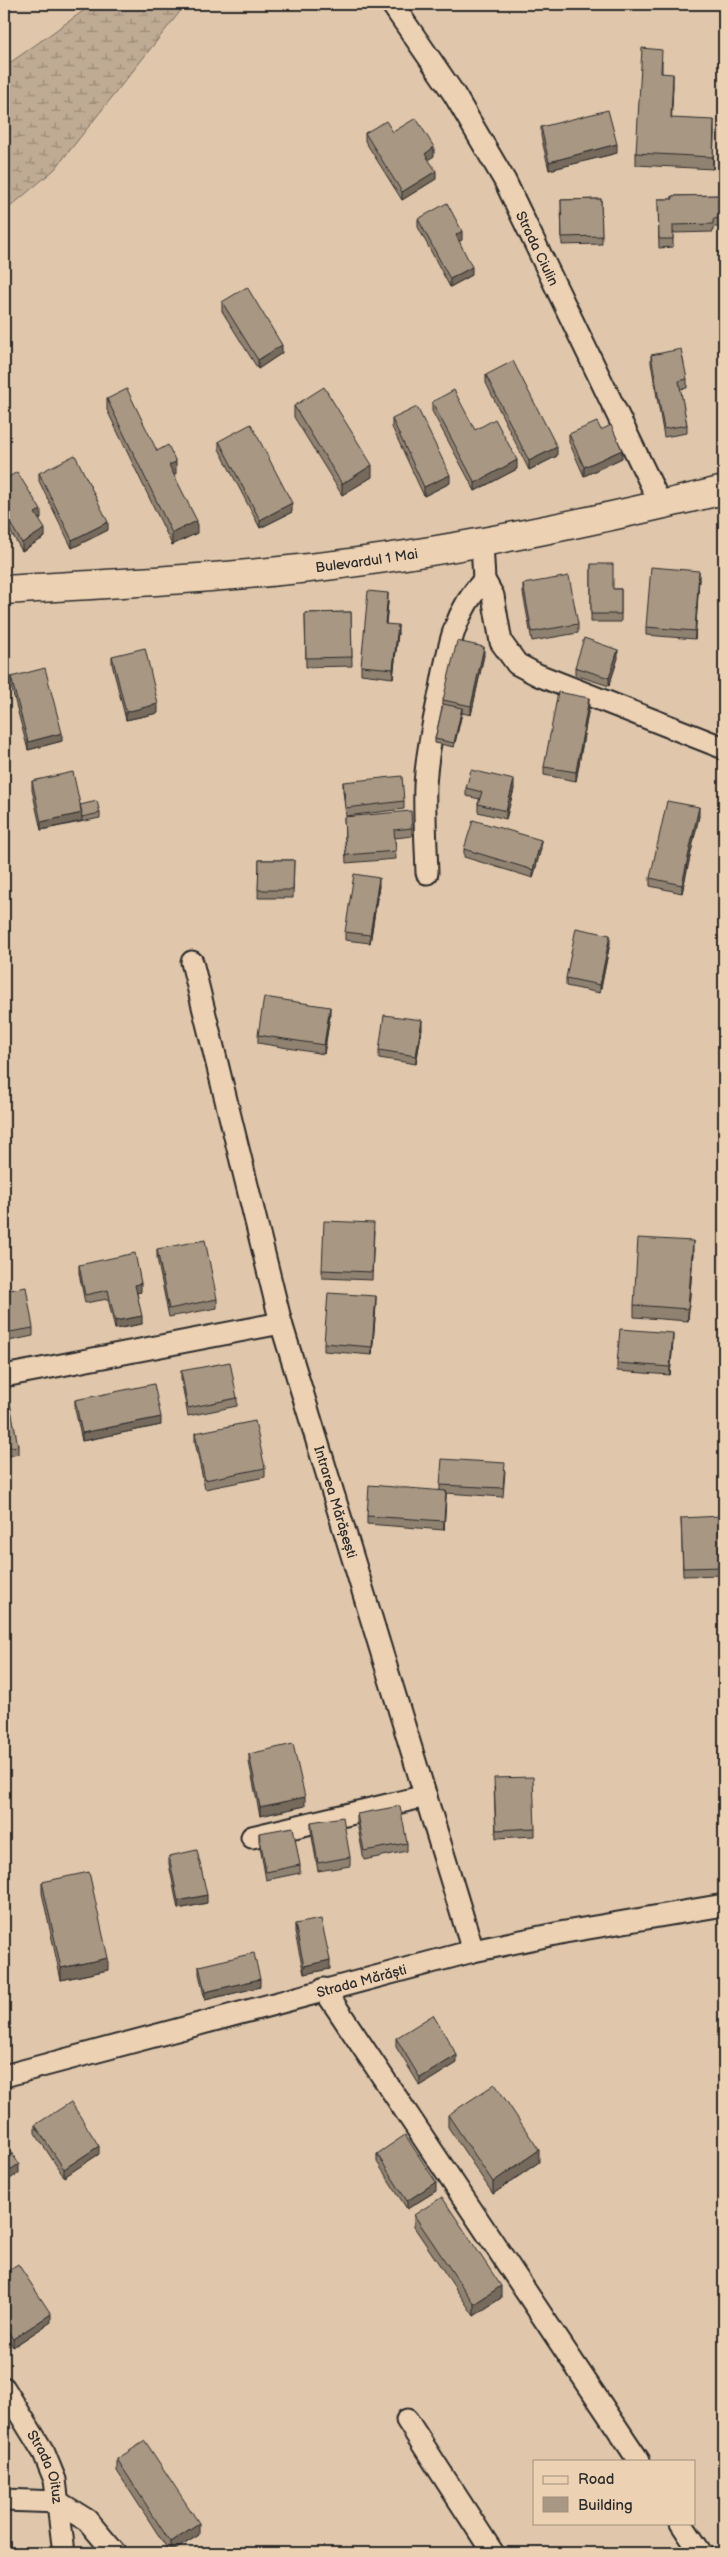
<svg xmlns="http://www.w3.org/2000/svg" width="728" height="2557" font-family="'Balsamiq Sans',sans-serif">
	<defs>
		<pattern id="wetland-marsh" width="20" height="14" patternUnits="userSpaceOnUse" patternTransform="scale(1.25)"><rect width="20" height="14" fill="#bfaa93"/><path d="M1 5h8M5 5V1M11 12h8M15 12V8" fill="none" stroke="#9b8b78"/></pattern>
	</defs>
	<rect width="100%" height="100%" fill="#e0c7ab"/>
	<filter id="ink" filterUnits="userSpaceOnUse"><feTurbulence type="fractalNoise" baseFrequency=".02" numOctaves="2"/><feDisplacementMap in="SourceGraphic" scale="10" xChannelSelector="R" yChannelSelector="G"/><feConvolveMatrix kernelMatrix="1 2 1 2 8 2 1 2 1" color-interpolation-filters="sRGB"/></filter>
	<g filter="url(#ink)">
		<path fill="url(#wetland-marsh)" stroke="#756a5f" d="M93 4H186L55 169 4 212V67Z"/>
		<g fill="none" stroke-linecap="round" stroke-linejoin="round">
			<g stroke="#2b2b2b" stroke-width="25">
				<g id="street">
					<path id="s1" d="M392 4 454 94 505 181 661 505"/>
					<path d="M482 543 484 580 493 596 501 642 517 664 538 675 724 748"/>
					<path d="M427 873C426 844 424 814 425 785 427 752 434 720 441 688 449 645 454 613 484 580"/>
					<path id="s2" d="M192 962 281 1323 473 1951"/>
					<path d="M4 1376 281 1323"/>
					<path d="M252 1837 426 1796"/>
					<path d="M324 1989 639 2461"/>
					<path id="s3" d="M4 2076 473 1951 565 1932 724 1905"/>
					<path id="s4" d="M4 2388 44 2453 55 2480 64 2553"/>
					<path d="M407 2420 493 2553"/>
					<path d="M4 2500 58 2502 87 2520 115 2553"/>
					<path d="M681 2523 701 2553"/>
				</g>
			</g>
			<g stroke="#2b2b2b" stroke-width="31">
				<g id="secondary">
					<path id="s5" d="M4 590C105 584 208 579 309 568 449 552 587 523 724 490"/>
				</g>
			</g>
			<use href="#street" stroke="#ecd1b3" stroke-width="21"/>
			<use href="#secondary" stroke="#ecd1b3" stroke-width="28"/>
		</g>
		<path fill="#908271" stroke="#2b2b2b" d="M662 61V73L673 85 671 118 714 132 713 169 636 165V153Z
			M541 127 617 153 549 170 541 136Z
			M393 132 434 156 428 159 436 179 402 200 365 141V133Z
			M724 195V227H713V232L673 233V247L659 248 658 199H672V196Z
			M601 199 602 244 562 245 561 200Z
			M418 219 462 240 459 241 472 275 450 287 418 227Z
			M222 302 282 353 258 369 222 311Z
			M651 355 687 379V388L680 389 687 425V433L664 437 651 363Z
			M486 375 557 456 529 470 486 383Z
			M107 399 157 451 176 474 174 475 197 533 172 545 107 410Z
			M432 402 475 430 517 469 475 491 432 411Z
			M294 406 372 477 342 495 294 417Z
			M392 419 450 483 424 496 392 427Z
			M601 430 622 458 584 476 569 442V434Z
			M219 441 292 512 260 528 219 449Z
			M39 473 108 530 72 548 39 481Z
			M4 480 41 518 39 519 45 537 22 551 4 521Z
			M591 564 613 589H621V622H591Z
			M699 579 695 639 646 635V627Z
			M523 584 578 624V633L532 641 523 593Z
			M388 602 386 624 398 633 393 678 361 674V666Z
			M351 612 352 666 306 667 305 613Z
			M484 655 471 715 462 713 454 747 435 743V739L443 704V700Z
			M112 656 158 713 126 720 112 664Z
			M618 658 609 686 575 675V667Z
			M11 677 62 741 28 750 11 686Z
			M589 707 576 781 544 775V767Z
			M4 773 10 814V822L4 823Z
			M32 781 80 805 100 813V818L41 830 32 790Z
			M343 782 404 801V809L346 816 343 791Z
			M466 788 514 789 506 819 478 812V804L480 799 466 796Z
			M699 816 682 893 650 886V878Z
			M344 817 412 828V836L395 838 396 859 346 863Z
			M541 848 533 878 464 857V849Z
			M259 860H294L293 898H258Z
			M379 886 370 943 345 940V932Z
			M610 943 600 993 566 986V978Z
			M330 1016 324 1054 258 1043V1035Z
			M422 1028 416 1064 379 1058V1050Z
			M374 1231 372 1280 322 1278V1270Z
			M157 1249 217 1299V1308L169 1317 157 1258Z
			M693 1253 688 1321 634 1317V1305Z
			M79 1265 141 1292H137L142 1324 115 1329 108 1299 85 1303 79 1273Z
			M4 1291 33 1328V1336L4 1342Z
			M376 1305 372 1355 324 1351V1343Z
			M673 1341 670 1375 617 1371V1363Z
			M181 1371 237 1398V1406L188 1416 181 1379Z
			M75 1400 161 1425 82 1441 75 1409Z
			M4 1404 18 1446V1454L4 1457Z
			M195 1433 265 1468V1477L205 1489 195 1442Z
			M505 1471 503 1497 446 1493 444 1530 367 1524V1516L440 1490V1485Z
			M681 1518 724 1567V1575L683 1576Z
			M249 1754 305 1806 260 1816 249 1762Z
			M494 1787 535 1828V1836L496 1838Z
			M357 1814 407 1843V1851L364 1860 357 1823Z
			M311 1822 350 1857V1866L318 1871 311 1831Z
			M259 1833 300 1865V1873L266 1880 259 1841Z
			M169 1856 207 1903 178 1909 169 1864Z
			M42 1882 108 1970 61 1980 42 1893Z
			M295 1924 330 1969 304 1974 295 1933Z
			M199 1966 260 1987 205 2000 199 1974Z
			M396 2038 457 2063 420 2086 396 2047Z
			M448 2115 539 2162 493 2194 448 2127Z
			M35 2125 99 2154 64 2177 35 2133Z
			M377 2154 436 2191 407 2209 377 2162Z
			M414 2215 501 2298 474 2316 414 2227Z
			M4 2273 51 2322 13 2347 4 2333Z
			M117 2459 199 2535 170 2553 117 2471Z"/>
		<path fill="#766a5c" stroke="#2b2b2b" d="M673 74V85L671 130V118Z
			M714 120V132L713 169V157Z
			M617 144V153L549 170V162Z
			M434 147V156L425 162V154Z
			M436 171V179L402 200V192Z
			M462 231V240L456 243V235Z
			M472 267V275L450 287V279Z
			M282 345V353L258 369V360Z
			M557 447V456L529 470V461Z
			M622 450V458L584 476V467Z
			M517 460V469L475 491V483Z
			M176 462V474L169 477V465Z
			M372 465V477L342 495V484Z
			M450 475V483L424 496V487Z
			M292 503V512L260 528V520Z
			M41 510V518L35 521V513Z
			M197 521V533L172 545V533Z
			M108 522V530L72 548V540Z
			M45 529V537L22 551V543Z
			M699 571V579L695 639V631Z
			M388 593V602L385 632V624Z
			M398 625V633L393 678V669Z
			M484 647V655L471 715V706Z
			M618 650V658L609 686V678Z
			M589 698V707L576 781V772Z
			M158 704V713L126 720V712Z
			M462 708V713L454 747V743Z
			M62 733V741L28 750V742Z
			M514 780V789L506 819V811Z
			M699 807V816L682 893V885Z
			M82 813V821L41 830V822Z
			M541 840V848L533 878V870Z
			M379 878V886L370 943V935Z
			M610 935V943L600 993V985Z
			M330 1007V1016L324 1054V1045Z
			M422 1020V1028L416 1064V1056Z
			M693 1241V1253L688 1321V1309Z
			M141 1283V1292L135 1293V1285Z
			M376 1296V1305L372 1355V1347Z
			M142 1316V1324L115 1329V1321Z
			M673 1333V1341L670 1375V1367Z
			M161 1417V1425L82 1441V1433Z
			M446 1491V1499L444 1530V1521Z
			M305 1797V1806L260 1816V1807Z
			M207 1895V1903L178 1909V1901Z
			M108 1958V1970L61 1980V1968Z
			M330 1960V1969L304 1974V1966Z
			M260 1979V1987L205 2000V1992Z
			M457 2055V2063L420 2086V2078Z
			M99 2146V2154L64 2177V2169Z
			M539 2150V2162L493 2194V2182Z
			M19 2164V2173L4 2183V2174Z
			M436 2182V2191L407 2209V2201Z
			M4 2253H5V2261L4 2262Z
			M501 2286V2298L474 2316V2304Z
			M51 2314V2322L13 2347V2339Z
			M199 2523V2535L170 2553V2542Z"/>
		<path fill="#a89783" stroke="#2b2b2b" d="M642 48 662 50 661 73 673 74 671 118 714 120 713 157 636 153Z
			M608 110 617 144 549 162 541 127Z
			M416 118 434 147 425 154 436 171 402 192 365 133 386 121 393 132Z
			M724 195V218L713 219V224L673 225V239H659L658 199H673L672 196Z
			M601 199 602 236 562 237 561 200Z
			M447 203 462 231 456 235 472 267 450 279 418 219Z
			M247 287 282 345 258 360 222 302Z
			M681 349 687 379 679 381 687 425 664 429 651 355Z
			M513 361 557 447 529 461 486 375Z
			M324 387 372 465 342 484 294 406Z
			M127 389 157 451 168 445 176 462 169 465 197 521 172 533 107 399Z
			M454 390 475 430 495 419 517 460 475 483 432 402Z
			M417 407 450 475 424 487 392 419Z
			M597 422 601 430 611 425 622 450 584 467 569 434Z
			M251 424 292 503 260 520 219 441Z
			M75 455 108 522 72 540 39 473Z
			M17 472 41 510 35 513 45 529 22 543 4 513V480Z
			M591 564H613V589H621V614H591Z
			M651 567 699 571 695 631 646 627Z
			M569 576 578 624 532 632 523 584Z
			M368 591 388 593 385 624 398 625 393 669 361 666Z
			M351 612 352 657 306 658 305 613Z
			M584 638 618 650 609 678 575 667Z
			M457 641 484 647 471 706 443 700Z
			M145 648 158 704 126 712 112 656Z
			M45 668 62 733 28 742 11 677Z
			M558 692 589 698 576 772 544 767Z
			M443 704 462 708 454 743 435 739Z
			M471 770 514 780 506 811 478 804 482 792 466 788Z
			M73 772 82 813 41 822 32 781Z
			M4 773 10 814H4Z
			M402 776 404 801 346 808 343 782Z
			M97 801 100 813 82 817 80 805Z
			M667 801 699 807 682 885 650 878Z
			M411 811 412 828 394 830 396 851 346 855 344 817Z
			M473 820 541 840 533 870 464 849Z
			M259 860H294L293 890H258Z
			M354 874 379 878 370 935 345 932Z
			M576 928 610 935 600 985 566 978Z
			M264 997 330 1007 324 1045 258 1035Z
			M384 1015 422 1020 416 1056 379 1050Z
			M324 1221 374 1223 372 1272 322 1270Z
			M638 1238 693 1241 688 1309 634 1305Z
			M205 1240 217 1299 169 1309 157 1249Z
			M135 1253 141 1283 135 1285 142 1316 115 1321 108 1290 85 1295 79 1265Z
			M26 1287 33 1328 4 1333V1291Z
			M328 1293 376 1296 372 1347 324 1343Z
			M620 1329 673 1333 670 1367 617 1363Z
			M230 1362 237 1398 188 1408 181 1371Z
			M154 1384 161 1417 82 1433 75 1400Z
			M10 1403 18 1446 4 1448V1404Z
			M255 1421 265 1468 205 1480 195 1433Z
			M442 1459 505 1463 503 1488 440 1485Z
			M369 1485 446 1491 444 1521 367 1516Z
			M722 1516 724 1567 683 1568 681 1518Z
			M293 1744 305 1797 260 1807 249 1754Z
			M533 1777 535 1828 496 1830 494 1778Z
			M400 1806 407 1843 364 1851 357 1814Z
			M343 1817 350 1857 318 1863 311 1822Z
			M293 1827 300 1865 266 1872 259 1833Z
			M197 1850 207 1895 178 1901 169 1856Z
			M89 1872 108 1958 61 1968 42 1882Z
			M321 1919 330 1960 304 1966 295 1924Z
			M254 1953 260 1979 205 1992 199 1966Z
			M433 2015 457 2055 420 2078 396 2038Z
			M495 2084 539 2150 493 2182 448 2115Z
			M71 2102 99 2146 64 2169 35 2125Z
			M405 2135 436 2182 407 2201 377 2154Z
			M4 2142 19 2164 4 2174Z
			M442 2197 501 2286 474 2304 414 2215Z
			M18 2264 51 2314 13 2339 4 2325V2273Z
			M145 2441 199 2523 170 2542 117 2459Z"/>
	</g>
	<g text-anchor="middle" stroke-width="4" stroke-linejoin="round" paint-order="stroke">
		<g font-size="14" fill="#2b2b2b" stroke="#ecd1b3">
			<text dy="5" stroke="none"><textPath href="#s1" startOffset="285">Strada Ciulin</textPath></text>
			<text dy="5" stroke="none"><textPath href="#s5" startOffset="364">Bulevardul 1 Mai</textPath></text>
			<text dy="5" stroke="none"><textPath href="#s2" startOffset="559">Intrarea Mărășești</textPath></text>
			<text dy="5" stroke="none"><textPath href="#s3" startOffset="370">Strada Mărăști</textPath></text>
			<text dy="5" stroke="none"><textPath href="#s4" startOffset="90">Strada Oituz</textPath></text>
		</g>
	</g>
	<rect width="728" height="2557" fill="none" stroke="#ecd1b3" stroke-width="20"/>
	<rect x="10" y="10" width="708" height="2537" fill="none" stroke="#2b2b2b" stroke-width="2" filter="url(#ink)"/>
	<rect x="533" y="2460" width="162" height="65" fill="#ecd1b3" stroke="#9f8f7d"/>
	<rect x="543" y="2476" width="25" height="8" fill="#ecd1b3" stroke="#9f8f7d"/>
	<text x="578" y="2484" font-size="15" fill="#2b2b2b">Road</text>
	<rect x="543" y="2497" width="25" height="15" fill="#a89783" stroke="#9f8f7d"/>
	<text x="578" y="2510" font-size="15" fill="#2b2b2b">Building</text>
</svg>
